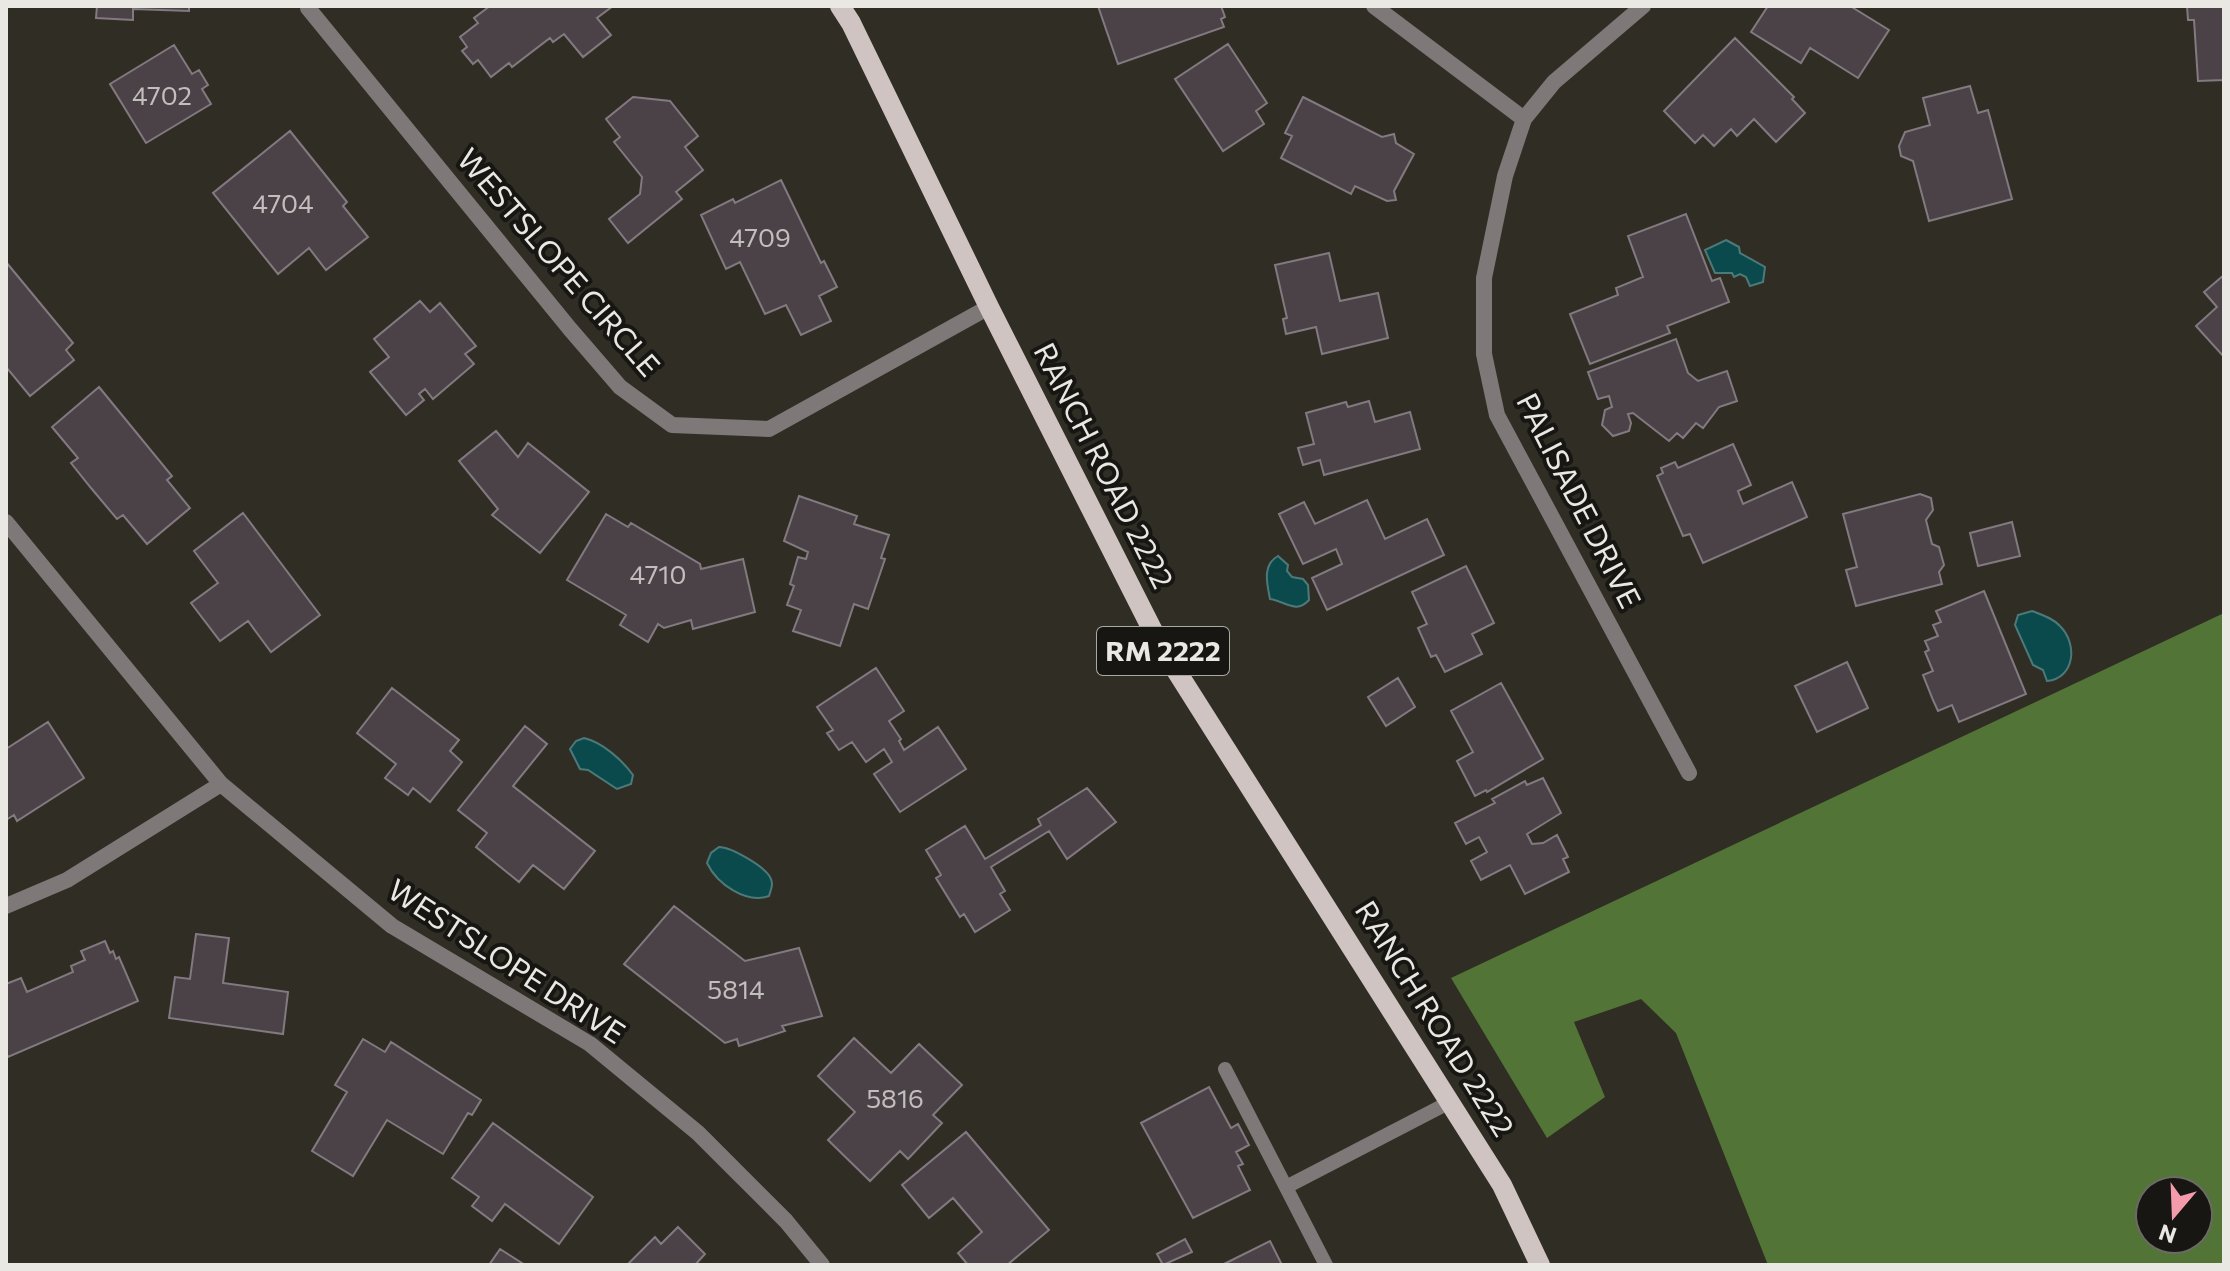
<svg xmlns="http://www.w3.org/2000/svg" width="2230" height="1271" font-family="Commissioner,sans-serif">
	<rect width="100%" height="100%" fill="#302e24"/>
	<path fill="#527436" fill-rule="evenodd" d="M2224 613V1265H1768L1676 1033 1641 999 1574 1022 1605 1097 1547 1138 1451 978ZM2150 1191H2198V1239H2150Z"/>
	<path fill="#0a4a4c" stroke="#4d7979" stroke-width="2" d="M1726 240 1739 247 1740 253 1765 267 1763 282 1750 286 1746 277 1740 274 1734 277 1732 273H1715L1705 250Z
		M1278 556 1288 565 1287 571 1292 577 1303 579 1308 585 1309 600C1296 614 1287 602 1270 599 1267 584 1262 565 1278 556Z
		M2032 611C2042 615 2053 618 2060 626 2078 644 2075 678 2047 681L2043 670 2033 665 2015 625 2018 615Z
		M584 738C602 742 622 760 633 775L631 784 617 789 588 770 580 769 570 749 576 741Z
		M719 847C731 847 764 866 770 877 774 884 771 889 769 896 746 904 717 884 707 863L711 853Z"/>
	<path fill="#4b4248" stroke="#837980" stroke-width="2" d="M97 6H189V11L133 9V20L96 18Z
		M490 6H613L597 18 611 35 583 57 564 34 553 42 550 38 512 67 509 63 491 77 478 60 473 64 462 51 467 47 460 37 478 23 474 18Z
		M1098 6H1221L1225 17 1221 19 1224 27 1118 64Z
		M1768 6H1850L1889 30 1858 78 1810 48 1801 63 1751 32Z
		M2187 6H2224V80L2198 81 2194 20H2188Z
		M1735 38 1794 97 1792 99 1805 113 1776 142 1754 119 1737 136 1731 129 1714 146 1703 135 1695 143 1664 111Z
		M1228 44 1267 103 1256 111 1264 124 1223 151 1175 79Z
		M174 45 192 74 199 70 208 85 202 89 211 104 146 143 110 84Z
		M1970 86 1978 113 1988 110 2012 199 1929 221 1913 161 1901 156 1899 146 1905 132 1930 125 1923 98Z
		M633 97 670 101 698 136 685 147 703 170 676 192 682 199 628 243 609 219 640 194 642 177 614 142 620 137 606 119Z
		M1303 97 1382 137 1394 134 1396 143 1414 154 1394 191 1396 200 1387 201 1355 186 1351 194 1281 158 1292 136 1285 133Z
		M290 131 347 202 343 206 368 237 326 270 309 248 278 274 213 193Z
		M781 180 821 263 824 261 837 287 819 296 831 321 801 335 786 305 765 314 740 262 726 269 701 215 733 199 735 203Z
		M1686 214 1712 281 1720 278 1729 302 1667 326 1670 333 1590 364 1570 314 1618 295 1616 288 1643 277 1628 236Z
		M1329 253 1340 301 1378 293 1388 338 1322 354 1316 327 1286 334 1283 319 1287 318 1275 265Z
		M6 262 73 343 66 350 74 360 30 396 6 367Z
		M2224 275V357L2196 326 2217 307 2204 292Z
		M420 301 430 312 440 303 476 346 465 354 474 364 433 399 425 389 419 394 424 400 406 415 370 372 389 357 374 339Z
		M1676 339 1688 373 1698 381 1727 371 1737 401 1719 407 1703 428 1696 423 1683 438 1677 433 1669 441 1633 413 1628 414 1631 423 1629 431 1613 436 1602 425 1605 410 1612 407 1609 396 1598 399 1588 372Z
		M99 387 172 476 167 480 190 508 147 544 123 515 117 519 91 488 71 463 78 458 52 427Z
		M1369 401 1375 422 1410 412 1420 449 1324 475 1320 460 1303 465 1298 448 1314 444 1306 413 1346 402 1348 407Z
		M496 431 518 457 528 443 589 492 540 553 492 515 498 509 459 461Z
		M1733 444 1751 485 1738 491 1743 504 1792 482 1807 517 1703 563 1690 534 1683 536 1657 476 1663 473 1661 468 1675 462 1678 468Z
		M1920 494 1931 498 1933 510 1926 520 1932 544 1939 547 1944 565 1939 572 1942 584 1856 606 1846 570 1857 567 1843 514Z
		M799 496 857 516 854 524 889 535 881 558 885 559 868 609 854 604 840 646 793 631 801 610 787 605 794 586 790 584 798 557 806 559 808 552 784 541Z
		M1367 500 1385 539 1427 519 1444 555 1327 610 1312 578 1342 564 1336 549 1303 564 1279 514 1304 502 1315 524Z
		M243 513 320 615 271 652 248 621 220 641 191 603 218 583 194 551Z
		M606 514 628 527 631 523 700 564 701 569 743 559 755 612 693 629 691 620 664 628 658 624 648 642 620 625 626 615 567 580Z
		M2012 522 2020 556 1978 566 1970 533Z
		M1466 566 1494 623 1472 634 1482 654 1445 672 1436 655 1431 657 1418 628 1427 624 1412 592Z
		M1984 591 2026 694 1959 722 1952 705 1938 711 1933 700 1923 675 1933 671 1925 652 1929 650 1925 641 1938 636 1933 625 1941 622 1936 611Z
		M1847 662 1868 708 1817 732 1795 686Z
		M876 668 904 711 889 721 901 739 899 741 904 750 938 727 966 769 900 812 874 774 892 762 884 749 866 762 852 742 839 750 827 733 833 730 817 707Z
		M1398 678 1415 707 1386 726 1368 697Z
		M1501 683 1543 759 1487 792 1486 790 1475 796 1457 761 1473 752 1451 711Z
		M392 688 459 740 450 751 462 762 430 802 413 788 408 795 385 778 396 764 357 733Z
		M48 722 84 778 17 821 14 815 6 820V749Z
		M525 726 547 744 513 786 595 851 564 889 533 865 519 882 476 847 487 833 458 810Z
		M1543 778 1561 813 1527 834 1532 844 1543 843 1557 835 1568 857 1563 859 1569 872 1525 894 1510 865 1481 880 1471 861 1487 852 1479 837 1466 844 1455 823 1495 803 1492 799 1525 781 1527 785Z
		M1087 788 1116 822 1067 859 1049 831 991 867 1005 891 1000 894 1010 910 975 932 964 914 960 917 936 878 941 875 926 850 965 826 985 859 1041 825 1038 819Z
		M674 906 745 961 799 948 822 1016 782 1026 785 1031 739 1046 737 1039 725 1043 624 964Z
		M196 934 229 938 223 983 288 992 283 1034 169 1018 175 977 190 979Z
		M105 941 110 953 113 951 116 959 119 957 138 1001 8 1057 6 1052V984L21 978 27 992 73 972 71 966 85 960 81 951Z
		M854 1038 891 1073 919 1044 962 1085 933 1115 942 1123 908 1159 900 1151 870 1181 828 1140 855 1112 818 1076Z
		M363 1039 385 1052 391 1042 481 1100 472 1115 468 1113 443 1154 387 1120 353 1176 312 1151 347 1092 335 1085Z
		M1209 1087 1231 1128 1238 1124 1249 1145 1236 1152 1243 1164 1238 1166 1250 1190 1193 1218 1141 1123Z
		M493 1123 593 1197 559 1244 505 1204 492 1221 472 1206 479 1197 452 1178Z
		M966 1132 1049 1230 1007 1265H968L958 1253 982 1232 953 1198 929 1218 902 1185Z
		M678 1227 705 1254 695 1265H627L655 1237 661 1244Z
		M1185 1239 1192 1252 1163 1265 1157 1254Z
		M1270 1241 1282 1265H1222Z
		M500 1249 525 1265H489Z"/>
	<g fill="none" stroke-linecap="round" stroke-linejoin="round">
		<path stroke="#7e7878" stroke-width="14" d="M1225 1069 1326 1265
			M1288 1186 1450 1102"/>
		<path stroke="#7e7878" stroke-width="16" d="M1374 6 1524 119
			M1643 6 1554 82 1524 119 1505 176 1484 278V354L1497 415 1689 773
			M308 8 570 329 620 387 672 425 769 429 989 307
			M6 522 221 784 392 926 590 1044 698 1133 786 1221 822 1265
			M6 906 67 880 221 784"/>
		<path stroke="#d0c4c2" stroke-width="20" d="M840 6 851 23 989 307 1160 645 1502 1185 1540 1265"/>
	</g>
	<g text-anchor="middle" stroke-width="8" stroke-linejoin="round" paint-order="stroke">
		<g font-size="26" fill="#c2bebc">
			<text x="162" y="105">4702</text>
			<text x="283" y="213">4704</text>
			<text x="760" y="247">4709</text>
			<text x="658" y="584">4710</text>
			<text x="736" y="999">5814</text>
			<text x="895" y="1108">5816</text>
		</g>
		<rect fill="#171612" stroke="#aaa9a4" stroke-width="2" x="1097" y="627" width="132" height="48" rx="6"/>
		<g font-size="28" font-weight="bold" fill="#e9e8e2">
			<text x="1163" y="661">RM 2222</text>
		</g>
		<g font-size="30" fill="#e9e8e2" stroke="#171612">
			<text transform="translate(558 263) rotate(49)" y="10">WESTSLOPE CIRCLE</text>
			<text transform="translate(1103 466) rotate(63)" y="10">RANCH ROAD 2222</text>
			<text transform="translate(1578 501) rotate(63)" y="10">PALISADE DRIVE</text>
			<text transform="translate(506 962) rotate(33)" y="10">WESTSLOPE DRIVE</text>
			<text transform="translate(1434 1019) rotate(58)" y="10">RANCH ROAD 2222</text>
		</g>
	</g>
	<rect width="2230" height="1271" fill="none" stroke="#e9e8e2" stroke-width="16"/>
	<g transform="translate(2174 1215) rotate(199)"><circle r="38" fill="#171612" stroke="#6b6a65" stroke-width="2"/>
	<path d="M0-6L14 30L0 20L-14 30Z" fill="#f39aab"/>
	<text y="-12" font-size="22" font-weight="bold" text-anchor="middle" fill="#e9e8e2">N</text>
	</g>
</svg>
